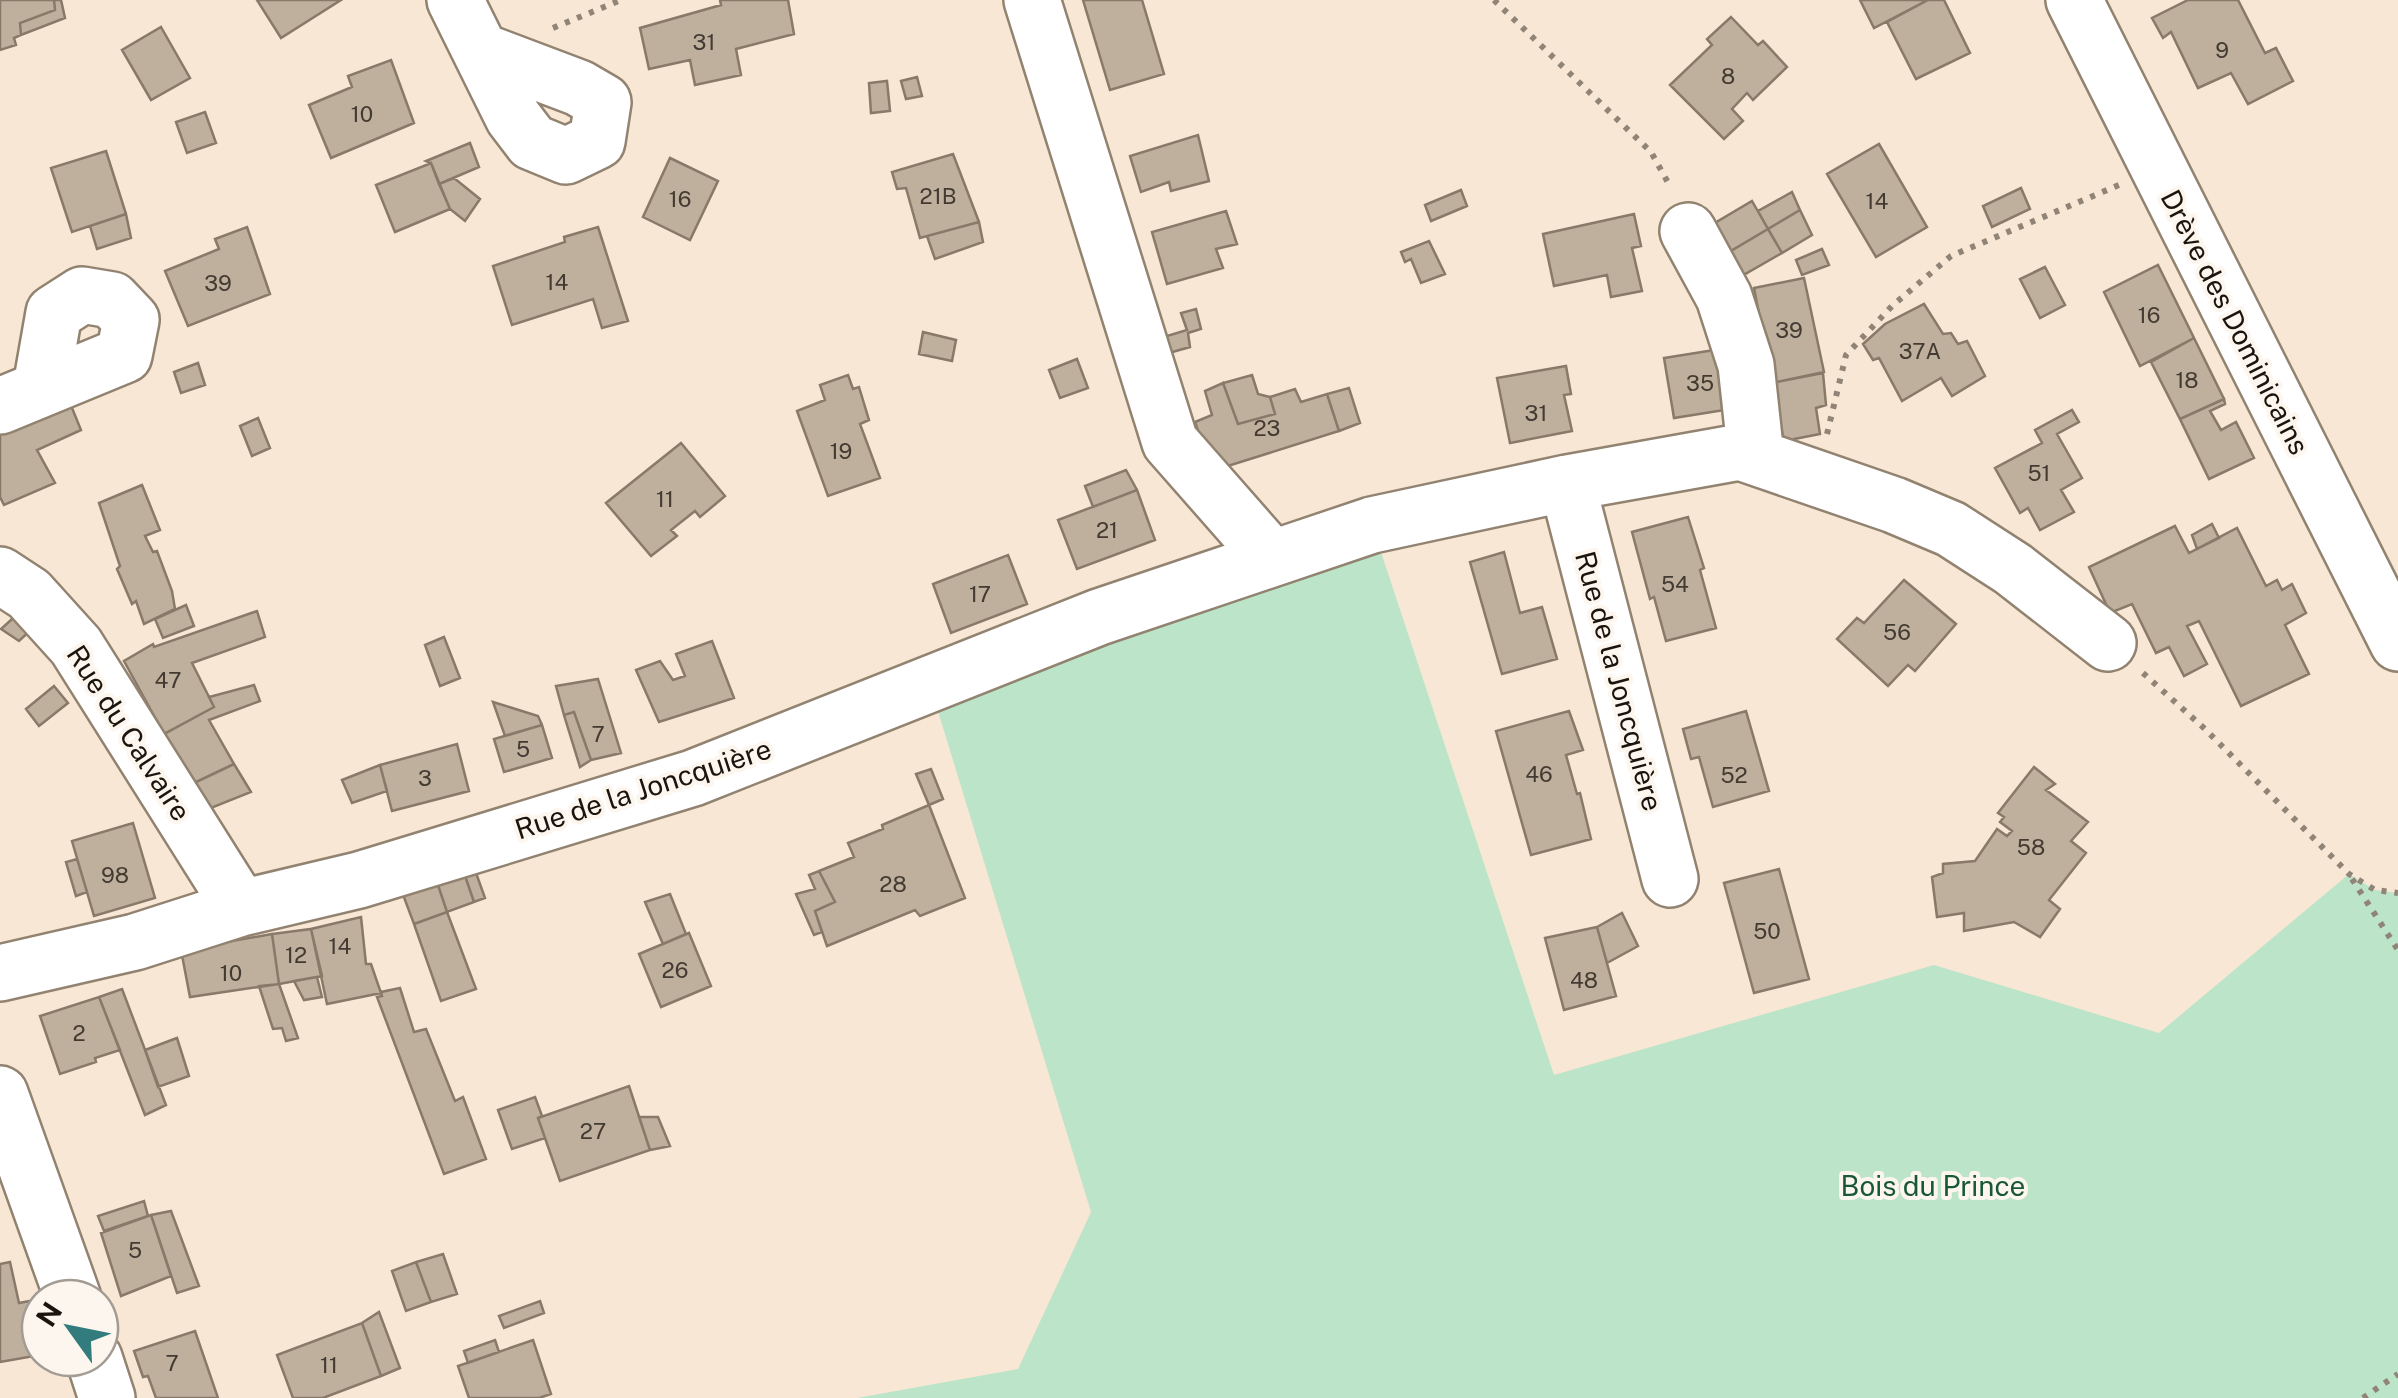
<svg xmlns="http://www.w3.org/2000/svg" width="2398" height="1398" font-family="'Public Sans',sans-serif">
	<rect width="100%" height="100%" fill="#f8e7d4"/>
	<path fill="#bce4c9" d="M1372 525 1554 1075 1934 965 2159 1033 2349 874 2375 890 2398 893V1398H857L1018 1369 1091 1212 930 685Z"/>
	<path fill="#bfaf9d" stroke="#887968" stroke-width="2.5" d="M0 0H54L55 10 20 23 21 35 14 38 16 45 0 50Z
		M54 0H61L65 18 21 35 20 23 55 10Z
		M257 0H341L281 38Z
		M720 0H788L794 34 736 49 741 75 695 85 690 60 649 69 640 28 721 5Z
		M1083 0H1142L1164 74 1110 90Z
		M1860 0H1928L1874 28Z
		M1928 0H1944L1970 53 1916 79 1887 22Z
		M2188 0H2238L2265 53 2276 48 2293 81 2248 104 2231 73 2198 88 2171 32 2163 38 2152 18Z
		M1731 17 1758 45 1763 41 1787 67 1753 100 1747 93 1732 109 1743 121 1724 139 1670 85 1712 45 1707 39Z
		M161 27 190 78 151 100 122 50Z
		M391 60 414 123 331 158 309 105 352 87 348 76Z
		M917 77 922 96 906 99 901 81Z
		M887 81 890 111 871 113 869 83Z
		M205 112 216 143 187 153 176 122Z
		M1198 135 1209 181 1171 191 1169 182 1141 192 1130 156Z
		M470 143 479 167 439 184 431 163 426 161Z
		M1879 144 1927 227 1876 257 1827 174Z
		M106 151 126 214 72 232 51 168Z
		M953 154 979 222 920 238 906 188 897 189 892 172Z
		M670 158 718 181 690 240 643 217Z
		M431 163 450 209 395 232 376 185Z
		M454 178 480 199 465 221 450 209 439 184Z
		M2021 188 2030 209 1992 227 1983 206Z
		M1461 190 1467 206 1431 221 1425 205Z
		M1792 192 1800 210 1768 229 1758 211Z
		M1752 201 1768 229 1719 258 1703 230Z
		M1800 210 1812 235 1782 253 1768 229Z
		M1226 211 1237 244 1216 249 1223 268 1167 284 1152 232Z
		M126 214 131 238 97 249 90 226Z
		M1634 214 1641 246 1632 248 1642 291 1611 297 1607 275 1554 286 1543 234Z
		M979 222 983 242 935 259 927 236Z
		M247 227 270 294 188 326 165 271 219 249 215 239Z
		M598 227 628 321 602 328 593 299 512 325 493 266 565 242 564 237Z
		M1768 229 1782 253 1733 281 1719 258Z
		M1429 241 1445 274 1421 283 1411 259 1405 262 1401 252Z
		M1822 249 1829 265 1802 275 1796 260Z
		M2158 265 2194 338 2140 366 2104 292Z
		M2045 267 2065 305 2040 318 2020 279Z
		M1804 278 1824 372 1772 383 1754 288Z
		M1924 304 1943 334 1951 333 1958 344 1967 341 1985 376 1952 396 1941 378 1902 401 1879 358 1873 360 1863 344 1885 324Z
		M1196 309 1201 329 1188 333 1190 347 1162 355 1157 339 1187 330 1181 313Z
		M923 332 956 340 952 361 919 354Z
		M2194 338 2224 399 2180 419 2151 362Z
		M1727 348 1737 408 1674 418 1664 358Z
		M1077 359 1088 388 1060 398 1049 370Z
		M198 363 205 385 181 393 174 372Z
		M1566 366 1571 394 1564 395 1572 431 1510 443 1497 378Z
		M1823 373 1826 405 1816 408 1820 434 1784 441 1772 383Z
		M848 375 853 389 859 387 869 420 860 424 880 478 828 496 797 411 825 400 820 385Z
		M1252 375 1258 394 1270 397 1275 414 1238 424 1223 383Z
		M1223 383 1238 424 1275 414 1270 397 1295 389 1301 402 1327 394 1339 431 1212 471 1195 422 1212 415 1205 391Z
		M1349 388 1360 423 1339 431 1327 394Z
		M2224 399 2225 404 2210 411 2221 430 2236 422 2254 458 2209 479 2180 419Z
		M70 403 81 430 37 450 55 483 4 505 0 497V431Z
		M2072 410 2079 422 2057 434 2082 478 2061 490 2074 512 2040 530 2028 508 2020 513 1995 468 2042 443 2035 430Z
		M258 418 270 448 252 456 240 426Z
		M681 443 725 496 700 517 695 511 671 530 677 536 651 556 606 503Z
		M1126 470 1137 490 1093 507 1085 486Z
		M142 485 160 530 145 536 153 552 157 551 172 591 175 609 144 624 136 601 132 604 117 569 120 566 99 503Z
		M1137 490 1155 540 1077 569 1058 520Z
		M1688 517 1704 568 1700 570 1716 628 1666 641 1654 597 1650 599 1632 532Z
		M2212 524 2219 538 2197 549 2192 535Z
		M2175 526 2189 553 2237 528 2266 586 2277 580 2282 590 2292 584 2306 613 2285 625 2309 674 2241 706 2199 621 2187 626 2207 664 2184 676 2169 647 2156 653 2132 604 2110 613 2089 567Z
		M1504 552 1520 613 1542 607 1557 659 1502 674 1470 562Z
		M1008 555 1027 604 951 633 933 584Z
		M1904 580 1956 624 1915 671 1908 665 1888 686 1837 639 1857 618 1864 623Z
		M186 605 194 626 163 638 155 619Z
		M23 609 33 628 19 641 1 629Z
		M257 611 265 637 192 663 214 707 164 734 124 661 153 644 154 647Z
		M444 637 460 678 440 686 425 645Z
		M712 641 734 698 659 722 636 670 660 661 673 680 685 676 676 654Z
		M598 679 621 753 591 760 574 712 564 715 556 686Z
		M254 685 260 701 209 720 234 764 192 784 164 734 214 707 209 697Z
		M54 686 68 703 39 726 26 709Z
		M493 702 538 716 542 725 505 736Z
		M1569 711 1583 750 1566 755 1577 794 1580 793 1591 839 1531 855 1496 731Z
		M1746 711 1769 791 1713 807 1699 757 1691 759 1683 729Z
		M574 712 591 760 580 767 564 715Z
		M542 725 552 758 504 772 494 739Z
		M457 744 469 791 392 811 380 765Z
		M234 764 251 792 206 810 192 784Z
		M380 765 387 791 352 803 342 780Z
		M2034 767 2055 784 2046 790 2088 822 2071 841 2086 853 2049 900 2060 909 2040 937 2014 922 1964 931V913L1937 917 1932 877 1943 873V864L1975 861 1997 829 2007 836 2012 831 2000 822 2004 817 1998 813Z
		M931 769 943 799 929 805 916 774Z
		M929 805 965 898 920 916 915 910 827 946 815 911 835 902 819 871 854 857 848 843 883 829 882 825Z
		M133 823 155 898 94 916 72 841Z
		M77 859 87 892 76 896 66 862Z
		M1779 869 1809 979 1754 993 1724 883Z
		M463 870 474 902 447 912 436 879Z
		M463 870H475L485 898 474 902Z
		M819 871 835 902 815 911 822 932 814 935 796 894 815 889 809 875Z
		M436 879 447 912 414 924 402 892Z
		M670 894 686 934 663 944 645 902Z
		M447 912 476 989 441 1001 414 924Z
		M1622 913 1638 946 1607 963 1597 927Z
		M361 917 366 964H371L381 993 327 1004 311 929Z
		M1597 927 1616 996 1564 1010 1545 938Z
		M311 929 322 976 279 984 272 934Z
		M689 933 711 986 661 1007 639 954Z
		M272 934 279 984 190 997 181 950Z
		M317 977 322 997 304 1000 294 981Z
		M279 984 298 1038 286 1041 282 1028 273 1029 259 986Z
		M400 988 414 1032 426 1029 455 1101 463 1097 486 1159 444 1174 377 997 382 996 381 992Z
		M122 989 166 1105 145 1115 99 997Z
		M99 997 120 1050 95 1058 96 1062 60 1074 40 1016Z
		M177 1038 189 1076 158 1087 145 1050Z
		M629 1086 650 1150 560 1181 538 1118Z
		M535 1097 542 1116 538 1118 545 1138 512 1149 498 1110Z
		M639 1117H658L670 1146 650 1150Z
		M144 1201 148 1216 104 1231 98 1216Z
		M171 1211 199 1286 177 1293 151 1215Z
		M151 1215 171 1276 121 1296 101 1233Z
		M443 1254 457 1294 431 1302 416 1262Z
		M10 1262 19 1303 40 1299V1355L0 1362V1264Z
		M416 1262 431 1302 406 1311 392 1271Z
		M540 1301 544 1313 504 1328 499 1316Z
		M379 1312 400 1368 381 1376 362 1323Z
		M362 1323 381 1376 323 1398H293L277 1355Z
		M195 1331 218 1398H156L148 1376 143 1377 134 1351Z
		M495 1340 499 1352 468 1363 464 1351Z
		M533 1340 551 1394 539 1398H469L458 1366Z"/>
	<g fill="none" stroke-linecap="round" stroke-linejoin="round">
		<g stroke="#928371" stroke-width="60">
			<path id="minor" d="M455 0 513 117 532 142 566 156 597 141 603 102 579 88 481 51
				M1032 0 1170 442 1271 557
				M2074 0 2398 643
				M1688 231 1724 297 1746 365 1756 457
				M0 406 124 355 131 320 112 300 82 295 54 313 41 387
				M1567 483 1670 879
				M0 575 29 594 76 646 241 908
				M0 973 135 942 241 908 359 880 693 778 1099 617 1372 525 1567 483 1740 452 1894 505 1951 529 2013 569 2108 643
				M0 1094 73 1298
				M94 1358 107 1398"/>
		</g>
		<path stroke="#908477" stroke-width="6" stroke-dasharray="5 8" stroke-linecap="butt" d="M1494 0 1651 152 1671 188
			M553 28 621 0
			M1827 434 1846 355 1892 306 1951 256 2119 185
			M2143 673 2205 729 2349 874 2375 890 2398 893
			M2352 879 2398 950
			M2363 1398 2398 1374"/>
		<use href="#minor" stroke="#fff" stroke-width="55"/>
	</g>
	<g text-anchor="middle" stroke-width="8" stroke-linejoin="round" paint-order="stroke">
		<g font-size="22" fill="#433b32">
			<text x="704" y="50">31</text>
			<text x="2222" y="58">9</text>
			<text x="1728" y="84">8</text>
			<text x="362" y="122">10</text>
			<text x="938" y="204">21B</text>
			<text x="680" y="207">16</text>
			<text x="1877" y="209">14</text>
			<text x="557" y="290">14</text>
			<text x="218" y="291">39</text>
			<text x="2149" y="323">16</text>
			<text x="1789" y="338">39</text>
			<text x="1920" y="359">37A</text>
			<text x="2187" y="388">18</text>
			<text x="1700" y="391">35</text>
			<text x="1536" y="421">31</text>
			<text x="1267" y="436">23</text>
			<text x="841" y="459">19</text>
			<text x="2039" y="481">51</text>
			<text x="665" y="507">11</text>
			<text x="1107" y="538">21</text>
			<text x="1675" y="592">54</text>
			<text x="980" y="602">17</text>
			<text x="1897" y="640">56</text>
			<text x="168" y="688">47</text>
			<text x="598" y="742">7</text>
			<text x="523" y="757">5</text>
			<text x="1539" y="782">46</text>
			<text x="1734" y="783">52</text>
			<text x="425" y="786">3</text>
			<text x="2031" y="855">58</text>
			<text x="115" y="883">98</text>
			<text x="893" y="892">28</text>
			<text x="1767" y="939">50</text>
			<text x="340" y="954">14</text>
			<text x="296" y="963">12</text>
			<text x="675" y="978">26</text>
			<text x="231" y="981">10</text>
			<text x="1584" y="988">48</text>
			<text x="79" y="1041">2</text>
			<text x="593" y="1139">27</text>
			<text x="135" y="1258">5</text>
			<text x="172" y="1371">7</text>
			<text x="329" y="1373">11</text>
		</g>
		<g font-size="28" fill="#1a140e" stroke="#fdf6ee">
			<text transform="translate(2235 322) rotate(63)" y="10">Drève des Dominicains</text>
			<text transform="translate(1619 681) rotate(75)" y="10">Rue de la Joncquière</text>
			<text transform="translate(129 733) rotate(57)" y="10">Rue du Calvaire</text>
			<text transform="translate(643 789) rotate(-18)" y="10">Rue de la Joncquière</text>
		</g>
		<g font-size="28" fill="#195836" stroke="#fdf6ee">
			<text x="1933" y="1196">Bois du Prince</text>
		</g>
	</g>
	<g transform="translate(70 1328) rotate(303)"><circle r="48" fill="#fdf6ee" stroke="#a29c94" stroke-width="2.5"/>
	<path d="M0-8L18 38L0 25L-18 38Z" fill="#337c7e"/>
	<text y="-15" font-size="28" font-weight="bold" text-anchor="middle" fill="#1a140e">N</text>
	</g>
</svg>
